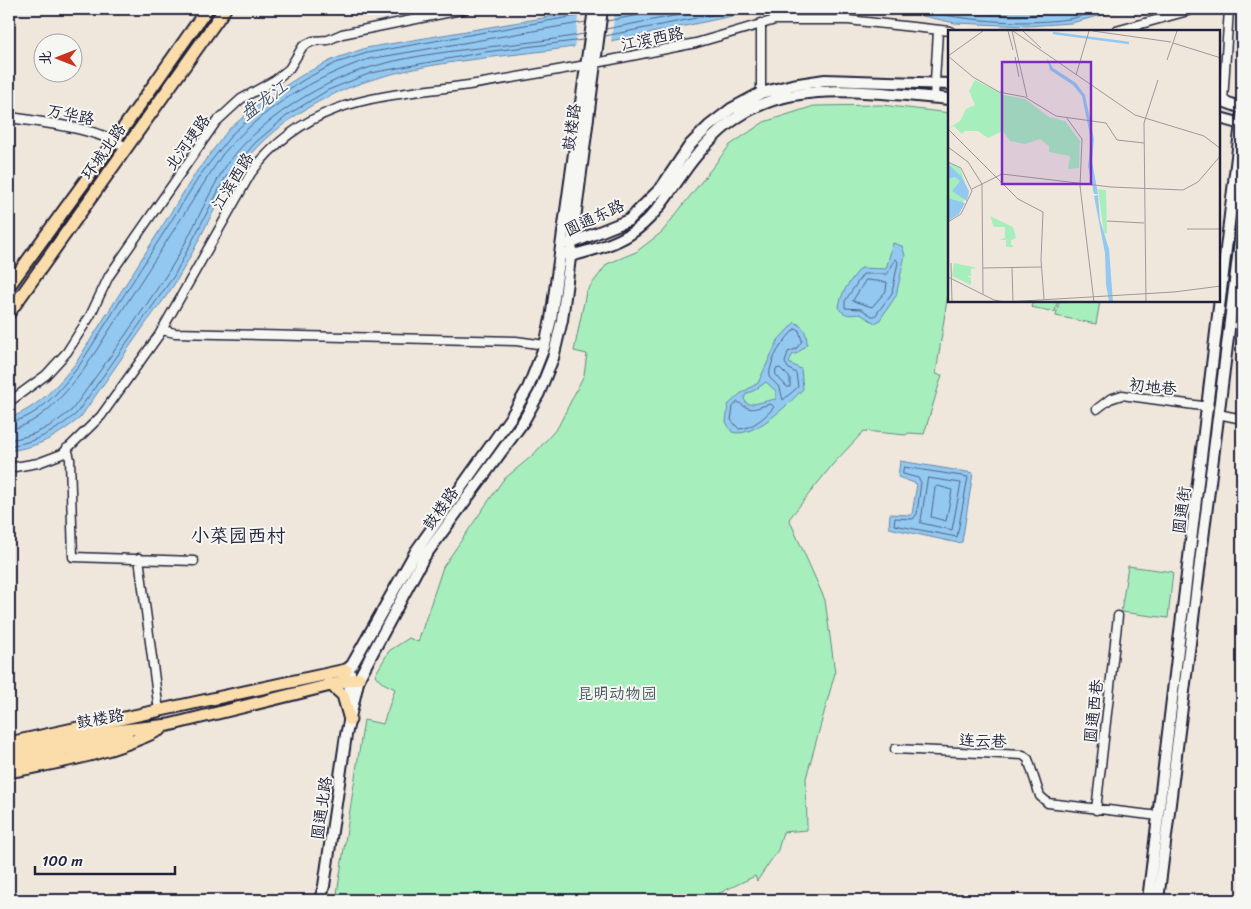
<svg xmlns="http://www.w3.org/2000/svg" width="1251" height="909" font-family="Sriracha,'LXGW WenKai TC',sans-serif">
	<rect width="100%" height="100%" fill="#efe7dc"/>
	<filter id="ink" filterUnits="userSpaceOnUse"><feTurbulence type="fractalNoise" baseFrequency=".02" numOctaves="2"/><feDisplacementMap in="SourceGraphic" scale="10" xChannelSelector="R" yChannelSelector="G"/><feConvolveMatrix kernelMatrix="1 2 1 2 8 2 1 2 1" color-interpolation-filters="sRGB"/></filter>
	<g filter="url(#ink)">
		<path fill="#a6efbd" stroke="#64887c" d="M881 105 950 113V279L936 374 942 375 924 434 908 433 906 435 864 431 833 464 789 519 825 600 835 673 806 778 807 830 783 832 778 850 757 881 755 876 705 900H336L364 720 383 724 395 689 381 682 375 675 389 651 409 638 418 642 443 567 503 480 533 455 558 427 584 375 587 354 574 351 586 292 607 264 636 252 662 232 730 145 764 122 814 106Z
			M1033 301H1057L1055 312 1031 307Z
			M1059 301H1100L1096 324 1056 316Z
			M1128 566 1173 572 1168 618 1121 612Z"/>
		<path fill="#93c8f1" stroke="#6686a8" fill-rule="evenodd" d="M596 9H757V11C696 23 635 38 573 47 460 64 344 60 258 147 221 184 205 234 178 278 169 294 157 308 146 323 124 355 102 386 80 418 54 438 41 446 9 451V418C38 408 57 386 76 363L197 171 229 129 269 96 304 74 334 59 366 48Z
			M891 9H1125L1071 23 1027 26 955 23Z
			M893 243 902 246 905 255 896 296 879 321 875 323 860 314C851 315 845 316 839 309 839 294 852 278 861 268L886 269Z
			M795 322C804 327 807 333 807 344L798 353 792 355 789 363 801 369 803 389C789 404 753 439 732 432L726 422 728 405 740 394 758 383 778 340ZM766 382 776 391V399C767 400 756 405 747 404L744 399 746 394 755 390Z
			M900 461 973 473 962 542 958 543 889 528 890 514 910 515 912 514 917 484 898 477Z"/>
		<path fill="#efe7dc" d="M579 9H615L611 42 574 50Z"/>
		<g fill="none" stroke-linecap="round" stroke-linejoin="round">
			<path stroke="#4f6484" stroke-width="1" d="M913 9C963 20 1018 26 1069 19 1081 17 1094 12 1106 9
				M942 9C979 17 1045 19 1082 9
				M607 21 671 9
				M606 29 710 9
				M605 36 742 9
				M896 259 898 262 892 293 875 316H872L861 309 845 308V301L863 274H887Z
				M866 280 887 282 886 291 872 307 853 301Z
				M795 329 799 330 802 341 796 349 788 352 785 363 789 369 796 373 798 387 783 400 780 388 769 377C771 357 781 343 795 329Z
				M776 369 780 368 790 378V387H787L776 375Z
				M738 402C754 414 754 407 771 404L774 407C766 417 751 429 739 429L731 420 733 407Z
				M9 422C39 419 62 387 79 366L201 174 233 133 271 100 307 78 336 63 367 53 587 14
				M9 429C39 427 68 390 85 368L222 155C261 109 312 78 369 59L586 22
				M9 440C36 436 50 427 72 410 104 365 137 320 167 274 187 244 201 209 219 177 246 129 316 83 368 68 438 47 513 48 584 34
				M9 446C39 441 52 433 76 414L174 276 225 178 255 143 289 114 328 90 371 73 485 52 583 40
				M904 467 968 477 957 537 894 525 895 518 913 519 917 514 921 482 918 478 903 474Z
				M928 478 961 483 952 530 921 523Z
				M938 486 952 490 946 521 931 517 935 488Z"/>
			<g stroke="#22223b" stroke-width="11">
				<path id="minor" d="M1116 31 1195 9
					M596 63 696 43 775 20H848L950 31
					M761 93V23
					M934 98 938 31
					M1223 101 1229 9
					M162 330 175 333 516 341 545 345
					M9 402 46 375 67 352 90 316 109 276 216 122 241 99 275 80 289 69 303 46 313 41 328 40 342 34 466 9
					M1097 409 1110 399 1122 395 1209 407
					M1218 414 1242 419
					M67 448 70 459 73 557 194 561
					M9 468 38 463 62 454 101 416 159 335 251 173C309 96 382 97 469 85 508 79 547 72 586 65
					M139 558 159 711
					M895 749 1023 755 1028 759 1040 796 1048 803 1159 816
					M1096 810 1118 616"/>
			</g>
			<g stroke="#22223b" stroke-width="12">
				<path id="tertiary" d="M9 117C46 124 93 126 125 147"/>
			</g>
			<g stroke="#22223b" stroke-width="14">
				<path id="secondary" d="M1220 100 1242 108
					M1220 118 1242 124
					M569 244 629 220 661 188 690 145 709 126 731 109 761 93 792 85 825 80 950 84
					M566 254 570 256C589 251 613 245 630 234 660 215 674 182 696 156 714 134 738 113 765 103 819 82 893 95 950 99
					M346 670 352 665 416 551 511 417 528 388 545 345 551 319 594 9
					M349 706 350 673
					M320 900 324 886 346 735 359 678 424 557 523 422 539 393 553 358 562 320 602 9
					M1148 900 1242 115
					M1158 900 1242 225"/>
			</g>
			<g stroke="#22223b" stroke-width="15">
				<path id="primary" d="M9 286 115 140 207 9
					M9 313 225 9
					M329 683 343 695 350 720
					M9 743 346 670
					M9 752 123 730 169 725 359 678
					M9 762 127 736
					M9 772C61 762 113 753 161 729"/>
			</g>
			<use href="#minor" stroke="#f6f6f2" stroke-width="8"/>
			<use href="#tertiary" stroke="#f6f6f2" stroke-width="9"/>
			<use href="#secondary" stroke="#f6f6f2" stroke-width="10"/>
			<use href="#primary" stroke="#faddab" stroke-width="11"/>
		</g>
	</g>
	<g text-anchor="middle" stroke-width="4" stroke-linejoin="round" paint-order="stroke">
		<g font-size="16" fill="#22223b" stroke="#f6f6f2">
			<text transform="translate(652 38) rotate(-11)" y="6">江滨西路</text>
			<text transform="translate(71 114) rotate(12)" y="6">万华路</text>
			<text transform="translate(571 127) rotate(-82)" y="6">鼓楼路</text>
			<text transform="translate(187 142) rotate(-54)" y="6">北河埂路</text>
			<text transform="translate(103 151) rotate(-55)" y="6">环城北路</text>
			<text transform="translate(232 181) rotate(-58)" y="6">江滨西路</text>
			<text transform="translate(594 217) rotate(-25)" y="6">圆通东路</text>
			<text transform="translate(1153 386) rotate(6)" y="6">初地巷</text>
			<text transform="translate(440 508) rotate(-54)" y="6">鼓楼路</text>
			<text transform="translate(1181 510) rotate(-83)" y="6">圆通街</text>
			<text transform="translate(1093 711) rotate(-84)" y="6">圆通西巷</text>
			<text transform="translate(100 718) rotate(-10)" y="6">鼓楼路</text>
			<text transform="translate(983 740) rotate(2)" y="6">连云巷</text>
			<text transform="translate(321 808) rotate(-82)" y="6">圆通北路</text>
		</g>
		<g font-size="16" fill="#43555c" stroke="#f6f6f2">
			<text x="617" y="699">昆明动物园</text>
		</g>
		<g font-size="18" font-style="italic" fill="#445472" stroke="#f6f6f2">
			<text transform="translate(264 100) rotate(-37)" y="6">盘龙江</text>
		</g>
		<g font-size="19" fill="#22223b" stroke="#f6f6f2">
			<text x="238" y="542">小菜园西村</text>
		</g>
	</g>
	<g transform="translate(948 30)">
		<rect width="272" height="272" fill="#efe7dc"/>
		<path d="M27 50 56 65 77 69 101 87 117 91 132 111 131 138 120 139 122 126 101 122V116L92 109 77 114 62 111 55 101 40 108 30 101H17L14 104 6 96 1 98 12 91 18 79 27 75 21 61ZM0 132 12 138 21 164 0 191ZM150 159 158 160 159 203 156 204ZM42 186 65 197 68 208 63 210V214L66 217H58V210H51L57 208V197H46ZM6 233 29 238 23 239V246H19L23 248V255L4 246Z" fill="#a6efbd"/>
		<path d="M99 28 105 38 128 53 137 65 146 109 144 131 150 164H146L140 136 143 110 134 66 125 55 102 40ZM0 134 13 146 21 161 19 171 4 161 12 151 7 147 0 149ZM150 165 152 190 161 219 165 272H161L158 254 157 223 146 166ZM0 168 17 173 11 184 0 191Z" fill="#93c8f1"/>
		<path fill="none" stroke="#93c8f1" stroke-width="2.5" d="M105 3 181 13"/>
		<path fill="none" stroke="#9d989c" stroke-width="1" d="M60 1 65 20M64 1 79 67M65 1 187 85 256 106 273 119M75 1 93 18M145 1 223 12M225 13 273 28M0 26 25 47 51 62 77 67 108 86 158 93 169 110 196 113M0 26 35 1M67 27 71 47M219 30 229 1M128 45 141 1M118 87 134 109 132 156 146 272M0 99 70 169 95 182 93 230 96 269M0 117 20 132 34 154M0 132 13 138 24 161 13 184 0 192M34 154 35 264M24 159 54 144 163 157 235 160 250 152 273 125M159 191 196 193M239 199H273M3 233 4 272M35 238 93 237M64 238 65 272M0 247 46 270 57 272M58 272 226 262 273 256M198 272 196 93 210 50"/>
		<path fill="#7b2cbf" fill-opacity="0.15" stroke="#7b2cbf" stroke-width="2.5" d="M54 32H143V154H54Z"/>
		<rect width="272" height="272" fill="none" stroke="#22223b" stroke-width="2.5"/>
	</g>
	<rect width="1251" height="909" fill="none" stroke="#f6f6f2" stroke-width="30"/>
	<rect x="15" y="15" width="1221" height="879" fill="none" stroke="#22223b" stroke-width="2" filter="url(#ink)"/>
	<g transform="translate(58 58) rotate(270)"><circle r="24" fill="#f6f6f2" stroke="#a1a1a9"/>
	<path d="M0-4L9 19L0 12L-9 19Z" fill="#c8321e"/>
	<text y="-8" font-size="14" font-weight="bold" text-anchor="middle" fill="#22223b">北</text>
	</g>
	<path d="M35 866v8h140v-8" fill="none" stroke="#22223b" stroke-width="2.5"/>
	<text x="42" y="866" font-size="15" fill="#22223b" stroke="#f6f6f2" stroke-width="4" paint-order="stroke">100 m</text>
</svg>
